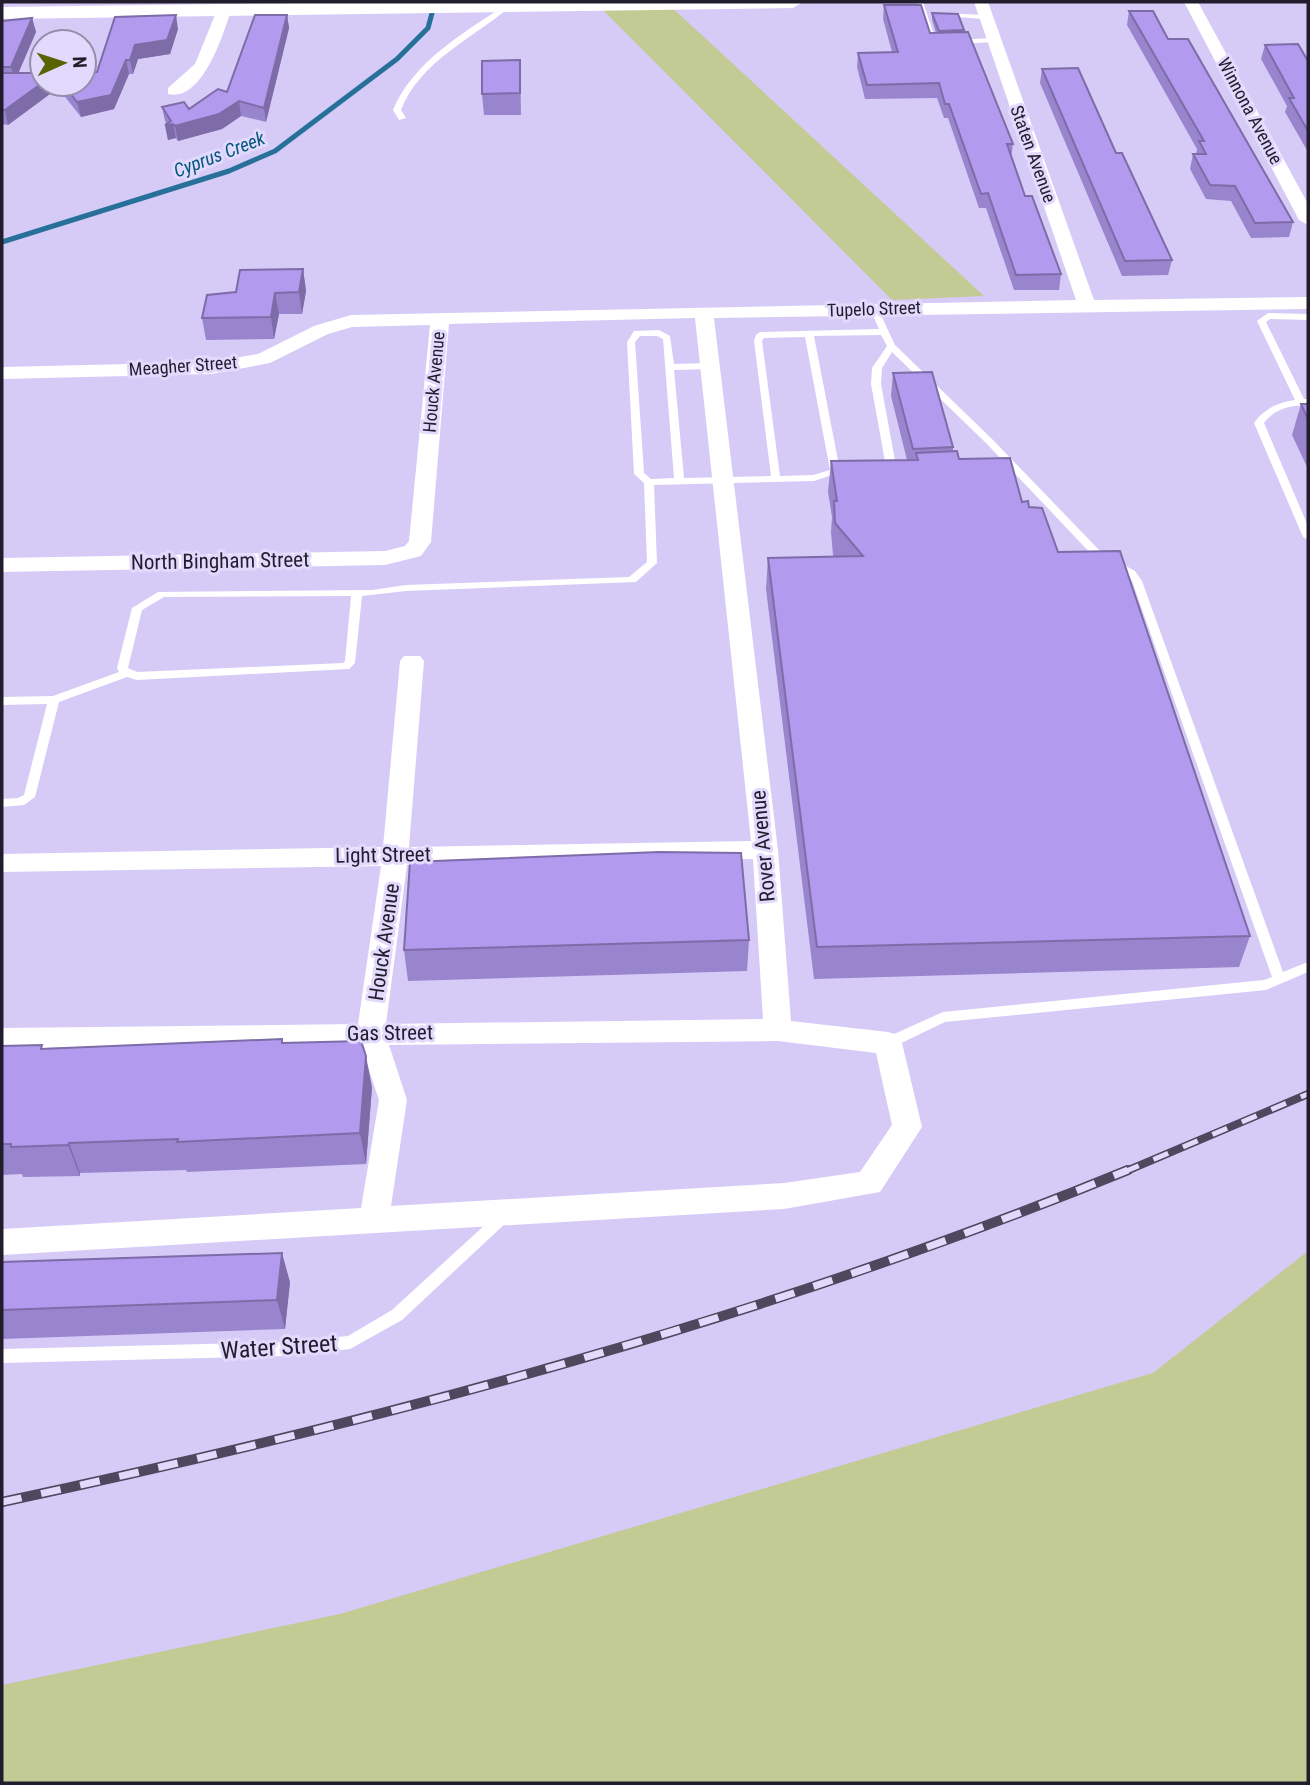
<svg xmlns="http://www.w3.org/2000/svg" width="1310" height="1785" font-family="'Roboto Condensed',sans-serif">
	<rect width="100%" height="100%" fill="#d6cbf7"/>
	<path fill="#c1cb93" d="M595 2H666L984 296 892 300Z
		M1308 1251V1783H2V1685L340 1614 1153 1373Z"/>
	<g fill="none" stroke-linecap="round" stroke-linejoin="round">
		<path stroke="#26709a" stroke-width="5" d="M2 242 229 171 275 151 397 59 428 28 435 2"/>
		<path fill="#fff" fill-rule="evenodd" d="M917 2H923L936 41H941V45H933L929 43Z
			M506 5 511 6C473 39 421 60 401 110L406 118 399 120 393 110C413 62 464 32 506 5Z
			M943 13 984 15 987 17 984 19 941 16V14Z
			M992 38H995V42L956 44 952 42 956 40Z
			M874 306 878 309 895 345 993 440 1102 553 1135 571 1142 581 1283 972 1308 962V972L1266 990 945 1022 893 1047H883L881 1043 883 1039 943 1012 1264 980 1272 977 1132 581 1127 575 1094 557 987 444 892 352 882 368 881 384 896 466 903 475 898 478 895 477 886 467 871 384 872 368 887 346 881 335 814 336 840 471 838 473 814 481 654 485 657 563 636 582 406 591 362 596 355 663 349 669 137 680 127 677 59 702 35 797 24 805 2 807V799L18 798 24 795 47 704 2 705V697L53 696 119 672 117 668 132 608 158 592 372 590 406 585 629 577 647 562 644 483 634 474 627 342 634 331 659 330 670 336 674 364 710 363 715 366 710 369 674 370 684 478 771 476 754 341 756 335 760 332 879 329 870 309ZM640 336H657L663 339 674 478 651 479 644 473 635 342ZM805 337 830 470 813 475 780 476 762 341 764 338ZM351 596 345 661 343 663 137 672 128 668 142 610 164 597Z
			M1268 313 1308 314V320L1270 319 1266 322 1304 399H1308V405C1290 406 1275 408 1264 423L1308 526V540L1303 537 1254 423C1265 408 1277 403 1295 400L1257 321Z
			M504 1210 509 1212 511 1216 509 1220 402 1320 350 1349 285 1356 2 1363V1349L285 1342 348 1336 392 1310 499 1212Z"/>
		<path fill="#fff" fill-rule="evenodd" d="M974 2H988L1094 300 1308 297V309L714 318 778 850 791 1021 888 1032 898 1035 902 1043 922 1127 880 1192 784 1209 2 1255V1229L361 1208 379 1100 361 1046 2 1050V1028L358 1024 381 866 2 872V854L383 847 400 661 404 656H420L424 661 409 847 751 841 695 318 449 324 431 542 421 556 385 565 2 572V558L385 551 405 546 409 541 430 325 352 327 328 334 270 363 212 374 2 379V367L212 362 258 354 314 326 351 315 1076 300ZM753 859 763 1019 386 1024 407 865ZM778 1041 876 1053 892 1125 860 1172 784 1183 391 1206 407 1100 389 1045Z
			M1184 2H1198L1308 204V225L1299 220Z
			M224 6 231 10C224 33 202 103 168 94V88L195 64 217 10Z"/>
		<path fill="#fff" fill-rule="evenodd" d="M363 2H803L793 8 2 19V7Z"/>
		<g stroke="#4e485f" stroke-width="8">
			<path id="rail-far1" d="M1124 1172 1308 1094"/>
		</g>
		<g stroke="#4e485f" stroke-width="10">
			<path id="rail" d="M2 1502C383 1421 767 1318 1128 1170"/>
		</g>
		<use href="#rail-far1" stroke="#e2dafd" stroke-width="5" stroke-dasharray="16" stroke-linecap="butt"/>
		<use href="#rail" stroke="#e2dafd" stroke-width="7" stroke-dasharray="20" stroke-linecap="butt"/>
	</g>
	<path fill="#9984ce" d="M884 5 930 33H936L932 20V13L964 30 963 32 1013 144 1011 158 1025 196 1061 274 1059 290H1014L986 208H979L948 118H944L937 98 865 99 857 67 858 53 892 52 883 19Z
		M1129 11 1168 39 1293 222 1289 237 1251 238 1231 201 1206 199 1190 169 1193 154H1196L1197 149 1127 25Z
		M287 15 289 28 266 122 241 116 222 129 178 141 176 138 168 140 165 125 167 124 165 121 162 107 189 109 227 92Z
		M32 18 36 32 18 73 42 84H84L97 72 178 29 170 54 138 59 133 74H129L114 109 81 117 58 88 8 125 2 124V21Z
		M1265 45 1308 61V152L1285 112 1287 106 1261 59Z
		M520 60 521 115H484L482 94Z
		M1042 69 1116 153 1172 260 1168 275 1122 276 1040 83Z
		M303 269 306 291 302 314H279L274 339 206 340 202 318 236 292Z
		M893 373 953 447V451L959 459 1029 507 1058 552 1250 936 1239 967 814 979 766 589 768 558 834 557 833 555 831 532 832 517 828 492 831 461 907 460 891 396Z
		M1301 404H1308V469L1292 435Z
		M749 940 747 971 408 981 404 950Z
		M283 1043 372 1087 366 1164 187 1172 186 1170 80 1173V1176L23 1177 22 1174 2 1175V1046L43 1048Z
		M2 1262 290 1282 285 1329 2 1339Z"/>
	<path fill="#7d6ca7" d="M176 15 178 29 170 54 138 59 133 74 130 60 135 45Z
		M287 15 289 28 266 122 264 108Z
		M32 18 36 32 15 81 11 67Z
		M126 60 129 74 114 109 81 117 77 102Z
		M42 83 57 84 58 88 8 125 5 110Z
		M239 101 241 116 222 129 178 141 175 126Z
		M173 124 176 138 168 140 165 125Z
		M303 269 306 291 302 314 299 292Z
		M275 293 279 314 274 339 271 317Z
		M366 1056 372 1087 366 1164 360 1133Z
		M69 1143 80 1173V1176L68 1145Z
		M282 1253 290 1282 285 1329 277 1300Z"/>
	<path fill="#b29aef" stroke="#7d6ca7" stroke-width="2" d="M884 5H921L930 33 968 32 1013 144H1007L1025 196H1032L1061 274 1016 275 988 193 981 194 949 104H945L939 83 867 85 858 53 898 52Z
		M1129 11H1153L1168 39H1188L1293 222 1255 223 1235 186 1210 185 1193 154H1206L1199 141H1204Z
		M932 13 958 14 964 30 939 31Z
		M176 15 167 40 135 45 130 60H126L111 95 77 102 63 84H84V72H97L115 17Z
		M255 15H287L264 108 239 101 219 114 175 126 173 124 165 125 171 121 162 107 184 102 189 109 218 89 227 92Z
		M32 18 11 67H2V21Z
		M1298 44 1308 61V131L1289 98H1294L1265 45Z
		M520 60V93L482 94V61Z
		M1078 68 1116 153H1122L1172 260 1125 261 1042 69Z
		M2 73H42V83L5 110H2Z
		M303 269 299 292 275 293 271 317 202 318 207 295 236 292 240 270Z
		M932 372 953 447 913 449 893 373Z
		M1301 404H1308V419Z
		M957 451 959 459 1010 458 1022 502 1028 501 1029 507 1042 508 1058 552 1120 551 1250 936 817 947 768 558 863 556 835 523 834 501H837L831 461 918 460 916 453Z
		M659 852 741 853 749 940 404 950 410 862Z
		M282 1039V1043L361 1041 366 1056 360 1133 177 1142 178 1139 69 1143 68 1145 11 1147V1144H2V1046L42 1045 41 1049Z
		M282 1253 277 1300 2 1310V1262Z"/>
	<g text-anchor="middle" stroke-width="6" stroke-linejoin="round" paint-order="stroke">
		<g font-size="18" fill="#221d2d" stroke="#e2dafd">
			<text transform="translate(1250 111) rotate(62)" y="6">Winnona Avenue</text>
			<text transform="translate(1033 154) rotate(70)" y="6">Staten Avenue</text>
			<text transform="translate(874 309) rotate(-2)" y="6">Tupelo Street</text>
			<text transform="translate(183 366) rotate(-4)" y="6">Meagher Street</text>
			<text transform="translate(434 382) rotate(-85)" y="6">Houck Avenue</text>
		</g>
		<g font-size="19" font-style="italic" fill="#04577c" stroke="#e2dafd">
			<text transform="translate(219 154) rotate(-21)" y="7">Cyprus Creek</text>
		</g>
		<g font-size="21" fill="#221d2d" stroke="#e2dafd">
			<text transform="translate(220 561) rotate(-1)" y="7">North Bingham Street</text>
			<text transform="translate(763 846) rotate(-95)" y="7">Rover Avenue</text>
			<text transform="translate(383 855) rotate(-1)" y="7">Light Street</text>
			<text transform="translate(384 942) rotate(-82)" y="7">Houck Avenue</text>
			<text transform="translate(390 1033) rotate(-1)" y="7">Gas Street</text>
		</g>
		<g font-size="24" fill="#221d2d" stroke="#e2dafd">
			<text transform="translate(279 1347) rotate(-4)" y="8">Water Street</text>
		</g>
	</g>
	<rect width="1310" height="1785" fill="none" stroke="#221d2d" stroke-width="7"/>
	<g transform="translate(63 63) rotate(87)"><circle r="33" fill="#e2dafd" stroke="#958eaa" stroke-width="2"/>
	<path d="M0-5L12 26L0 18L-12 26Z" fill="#596301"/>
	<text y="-10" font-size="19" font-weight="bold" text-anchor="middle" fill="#221d2d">N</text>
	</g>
</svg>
